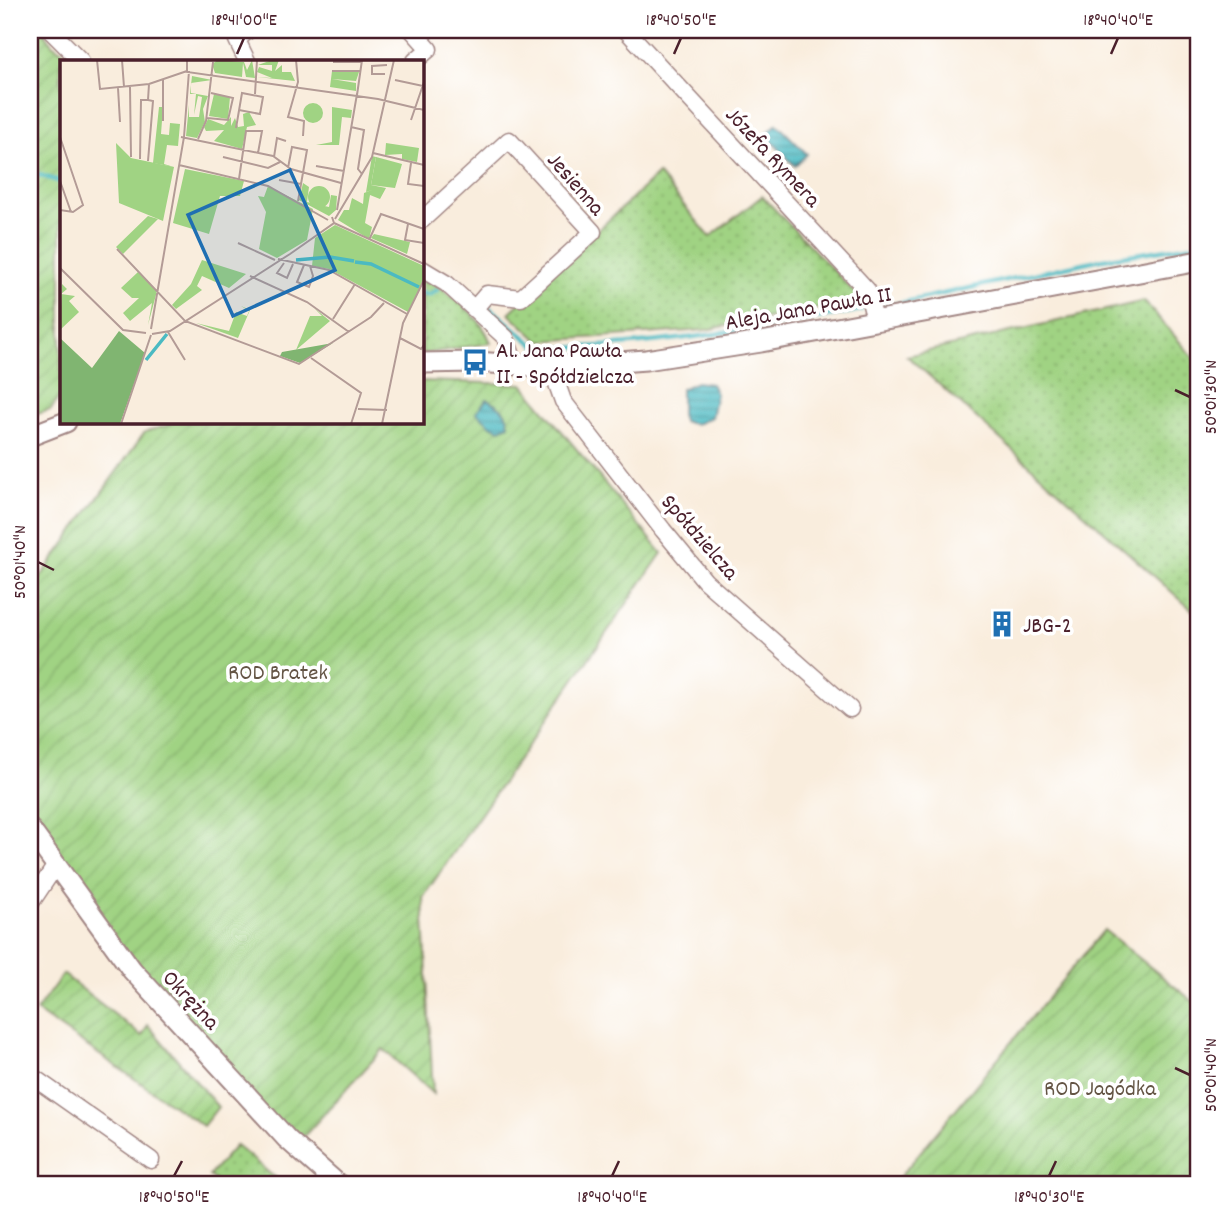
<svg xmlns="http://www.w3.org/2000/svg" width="1229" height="1215" font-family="Dekko,sans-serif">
	<defs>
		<pattern id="grass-dots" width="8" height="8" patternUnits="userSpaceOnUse" patternTransform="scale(1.75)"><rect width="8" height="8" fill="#a0d383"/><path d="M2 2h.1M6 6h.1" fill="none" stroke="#8bb571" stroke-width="1.8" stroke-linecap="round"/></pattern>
		<pattern id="garden-furrows" width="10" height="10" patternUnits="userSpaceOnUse" patternTransform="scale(1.75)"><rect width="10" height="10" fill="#a0d383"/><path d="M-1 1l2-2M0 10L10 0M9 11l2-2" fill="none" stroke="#8bb571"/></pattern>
		<pattern id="water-rules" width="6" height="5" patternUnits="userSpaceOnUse" patternTransform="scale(1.75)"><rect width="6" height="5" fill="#4bbac2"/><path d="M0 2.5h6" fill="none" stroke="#40979e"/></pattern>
	</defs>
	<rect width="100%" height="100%" fill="#fff"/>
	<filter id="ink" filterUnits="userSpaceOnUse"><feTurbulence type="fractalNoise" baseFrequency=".0143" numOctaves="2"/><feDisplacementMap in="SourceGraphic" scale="14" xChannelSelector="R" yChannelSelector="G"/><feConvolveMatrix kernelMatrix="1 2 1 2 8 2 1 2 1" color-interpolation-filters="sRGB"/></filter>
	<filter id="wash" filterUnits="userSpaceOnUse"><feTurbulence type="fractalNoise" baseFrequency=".00686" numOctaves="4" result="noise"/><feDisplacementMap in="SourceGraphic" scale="28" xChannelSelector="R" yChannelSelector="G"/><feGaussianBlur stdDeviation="1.57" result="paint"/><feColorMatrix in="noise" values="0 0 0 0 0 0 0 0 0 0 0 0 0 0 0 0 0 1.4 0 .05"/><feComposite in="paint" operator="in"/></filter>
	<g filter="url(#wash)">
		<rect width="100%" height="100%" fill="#f9eddd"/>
		<path fill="url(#grass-dots)" stroke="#757957" stroke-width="2" d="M658 174 710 237 762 196 862 300 705 330 539 341 509 313Z
			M422 276C448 292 481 314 491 343L422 354Z
			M1144 301 1199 364V616L907 356Z
			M236 1145 281 1183 279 1185H220L209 1176Z"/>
		<path fill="url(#garden-furrows)" stroke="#757957" stroke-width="2" d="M30 30H43L52 44 78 61H61V394L51 410 30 416Z
			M422 381 523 384 662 553 423 897 433 1094 383 1049 295 1146 132 970 30 829V592L145 432 177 422H422Z
			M1104 930 1199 1006V1185H893Z
			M63 974 142 1036 148 1025 218 1107 203 1126 36 1011Z"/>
		<path fill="url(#water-rules)" stroke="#4a6c76" stroke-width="2" d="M777 124 807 154 795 166 766 135Z
			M696 382 711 384 716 394 711 417C700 423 695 426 683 421L681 414V389Z
			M487 399C498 404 508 412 509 425L500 429 492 426 476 412Z"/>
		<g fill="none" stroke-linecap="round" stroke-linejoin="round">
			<path stroke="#4bbac2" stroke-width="4.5" d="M30 172 61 182
				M454 279 472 294
				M422 293 429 295 437 290
				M883 307 1097 260 1199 244
				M490 308 538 348C648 348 753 329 861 310"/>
		</g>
	</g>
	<g filter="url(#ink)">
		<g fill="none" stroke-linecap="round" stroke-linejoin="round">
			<g stroke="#a28684" stroke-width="19">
				<path id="minor" d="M50 30 81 61
					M412 30 429 49 415 61
					M626 30 867 290 875 320
					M247 61 237 40 248 30
					M422 220 509 140 593 232 521 298 487 294 475 308
					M422 269 447 284 506 338 515 365
					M551 367 563 401 663 530 705 581 850 709
					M30 904 56 865
					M30 1075 151 1160"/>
			</g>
			<g stroke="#a28684" stroke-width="23">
				<path id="tertiary" d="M422 363 475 362 551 367 646 360 761 342 1199 261
					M30 436 66 422
					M30 829 132 970 287 1139 339 1185"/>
			</g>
			<use href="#minor" stroke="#fff" stroke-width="16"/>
			<use href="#tertiary" stroke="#fff" stroke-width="19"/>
		</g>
	</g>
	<path fill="none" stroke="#4a1f2b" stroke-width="2.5" d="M237 54 244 38M674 54 681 38M1111 54 1118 38M1175 390 1190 397M38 562 54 570M1175 1068 1190 1075M174 1176 182 1161M612 1176 619 1161M1049 1176 1056 1161"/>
	<defs>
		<g id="bus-bare" transform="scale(2.1)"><path d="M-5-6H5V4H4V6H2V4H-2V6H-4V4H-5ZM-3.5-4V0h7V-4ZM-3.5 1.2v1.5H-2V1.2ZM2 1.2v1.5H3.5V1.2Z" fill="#1f6fb2" stroke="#fff" stroke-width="2.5" paint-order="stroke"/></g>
		<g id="building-bare" transform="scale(2.1)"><path d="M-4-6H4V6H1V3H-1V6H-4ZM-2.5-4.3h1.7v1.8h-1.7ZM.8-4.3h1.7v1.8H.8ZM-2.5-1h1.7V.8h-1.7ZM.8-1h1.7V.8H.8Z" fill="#1f6fb2" stroke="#fff" stroke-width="2.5" paint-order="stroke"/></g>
	</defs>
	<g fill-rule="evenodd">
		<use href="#bus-bare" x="475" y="362"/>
		<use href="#building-bare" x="1002" y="624"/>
	</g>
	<g text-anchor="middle" stroke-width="7" stroke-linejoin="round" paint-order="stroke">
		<g font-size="23" fill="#4a1f2b" stroke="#fff">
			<text transform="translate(774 156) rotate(47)" y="8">Józefa Rymera</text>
			<text transform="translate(577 183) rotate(49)" y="8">Jesienna</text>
			<text transform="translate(808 307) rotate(-10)" y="8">Aleja Jana Pawła II</text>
			<text transform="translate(701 536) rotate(49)" y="8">Spółdzielcza</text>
			<text transform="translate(192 999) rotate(47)" y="8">Okrężna</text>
		</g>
		<g font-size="23" fill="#4a1f2b" stroke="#fff" text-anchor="start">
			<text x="496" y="357">Al. Jana Pawła<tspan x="496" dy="26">II - Spółdzielcza</tspan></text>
			<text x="1023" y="632">JBG-2</text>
		</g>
		<g font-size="23" fill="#645545" stroke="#fff">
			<text x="278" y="679">ROD Bratek</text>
			<text x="1100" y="1095">ROD Jagódka</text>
		</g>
	</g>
	<g transform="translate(60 60)">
		<rect width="364" height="364" fill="#f9eddd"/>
		<path d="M158 0 184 2 187 10 192 0 195 18 186 17 183 3 182 17 155 13 152 4ZM212 0H219L215 11 222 5V12H231L235 21 197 17 212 18 197 12 199 7 212 11V5H198ZM272 11 299 12 296 21 272 19 296 23V31L270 27ZM132 16 152 20 131 23V33L148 36 143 49 145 62 137 78 126 76 129 45V57H139L142 37 138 36 134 55 136 34H130L129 43ZM154 34 170 37 168 59 149 56ZM99 47H103L101 74 109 75 110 63 120 64 118 86 107 85 104 104 114 107 93 103ZM272 47 292 50 291 58 282 57 279 85H256L272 82ZM189 52 196 65 187 67 182 89 154 81 164 70 146 71 144 67 148 59 164 65 171 57V66L175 58 178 67 184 66 183 54ZM326 83 359 88 357 102 342 99V94L325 95ZM312 96 342 104 316 97 311 125 326 128 320 139 310 135 305 163 312 167 309 179 278 160 284 150H289L292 138 303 144 304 133 312 130 306 132ZM243 123 249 127 247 142 269 147 271 135 277 136 276 150 269 156 239 140ZM88 156 98 159 63 194 56 187ZM314 174 350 182 347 194 311 178ZM142 200 186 214 169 228 142 216 137 226 142 230 116 249 112 245 131 224ZM78 212 97 231 88 265 92 243 70 261 63 253 79 238H72L61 228ZM2 224 7 229 1 234 15 236 9 241 19 252 0 270ZM181 246 190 250 178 278 136 263 169 271 176 252 187 256 189 251ZM254 248 270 261 236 290 250 256H262Z" fill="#a0d383"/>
		<path d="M59 271 85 293 60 364H0V278L32 308ZM273 283 240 303 220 296 222 292Z" fill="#80b571"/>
		<path d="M56 83 71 98 114 107 103 161 59 143ZM125 109 184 121 180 136H160L149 174 113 163ZM208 126 253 149 247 180 217 198 199 189 206 152 198 136 204 137ZM275 165 364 206V220L348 252 269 209 252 206 255 178Z" fill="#a0d383"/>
		<path d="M243 53a10 10 0 1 1 20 0a10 10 0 1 1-20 0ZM316 97 342 104 335 128 311 125ZM248 137a11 11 0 1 1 22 0a11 11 0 1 1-22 0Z" fill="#a0d383"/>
		<path fill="none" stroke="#4bbac2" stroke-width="3.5" d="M236 200 270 197 294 201M295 202 311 204 359 227M86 300 107 274"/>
		<path fill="none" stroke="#b39b96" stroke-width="2" d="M37 0 40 29 89 24 127 11M62 0 64 27M127 0V12L318 39 364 50M236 0 238 22 228 57 244 61 243 76M273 2H302M272 11H300M325 14H312V6L327 5M335 20 363 26M70 27 71 97M58 28 60 62M195 34 197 0M297 35 302 0M147 58 168 60 173 38 151 33M351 60 364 22M103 61V20M291 67 304 70 298 109 302 114M176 68 182 33 203 37 200 54 179 50M0 77 23 145 13 152 0 150M121 77 213 96 231 109 281 123M138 79 146 61 153 2M313 93 364 105M163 97 208 108 220 102M214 97 217 78 226 81M80 99 81 40H88L89 24M88 101 93 41 88 40M351 103 348 124 364 126M119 105 208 126 268 160M256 106 284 111M228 108 232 87 247 90 238 141M179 119 186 71H202L198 93M219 120 241 124M0 121 11 152M277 150 297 34M275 159 312 97 334 0M274 163 364 204M348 164 345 180 364 183M309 180 321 154 364 169M178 183 215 200M57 189 125 261 239 304 311 257 324 243M218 199 269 210 347 254M224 203 217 213 227 218 233 204M244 205 237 222 249 227 253 216 250 206M0 208 63 270 86 273M190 216 247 242 289 272M273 259 295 224M91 269 124 77 129 11M108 272 125 300M92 274 110 271 230 194 274 163 272 157M340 278 361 289 364 285M251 298 301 333 291 364M298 349 327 350M61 364 91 275M322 364 343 263 364 220"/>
		<path fill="#1f6fb2" fill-opacity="0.15" stroke="#1f6fb2" stroke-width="3.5" d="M230 110 275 210 173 256 128 155Z"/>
		<rect width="364" height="364" fill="none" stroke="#4a1f2b" stroke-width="3.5"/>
	</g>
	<rect width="1229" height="1215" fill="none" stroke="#fff" stroke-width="77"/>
	<rect x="38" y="38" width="1152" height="1138" fill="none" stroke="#4a1f2b" stroke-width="2.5"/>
	<g font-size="18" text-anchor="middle" fill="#4a1f2b">
		<text x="244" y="25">18°41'00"E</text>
		<text x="681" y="25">18°40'50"E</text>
		<text x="1118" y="25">18°40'40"E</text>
		<text transform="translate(1210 397) rotate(-90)" y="6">50°01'30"N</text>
		<text transform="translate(19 562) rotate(-90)" y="6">50°01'40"N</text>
		<text transform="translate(1210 1075) rotate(-90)" y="6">50°01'40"N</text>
		<text x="174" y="1202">18°40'50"E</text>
		<text x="612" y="1202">18°40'40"E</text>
		<text x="1049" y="1202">18°40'30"E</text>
	</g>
</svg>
